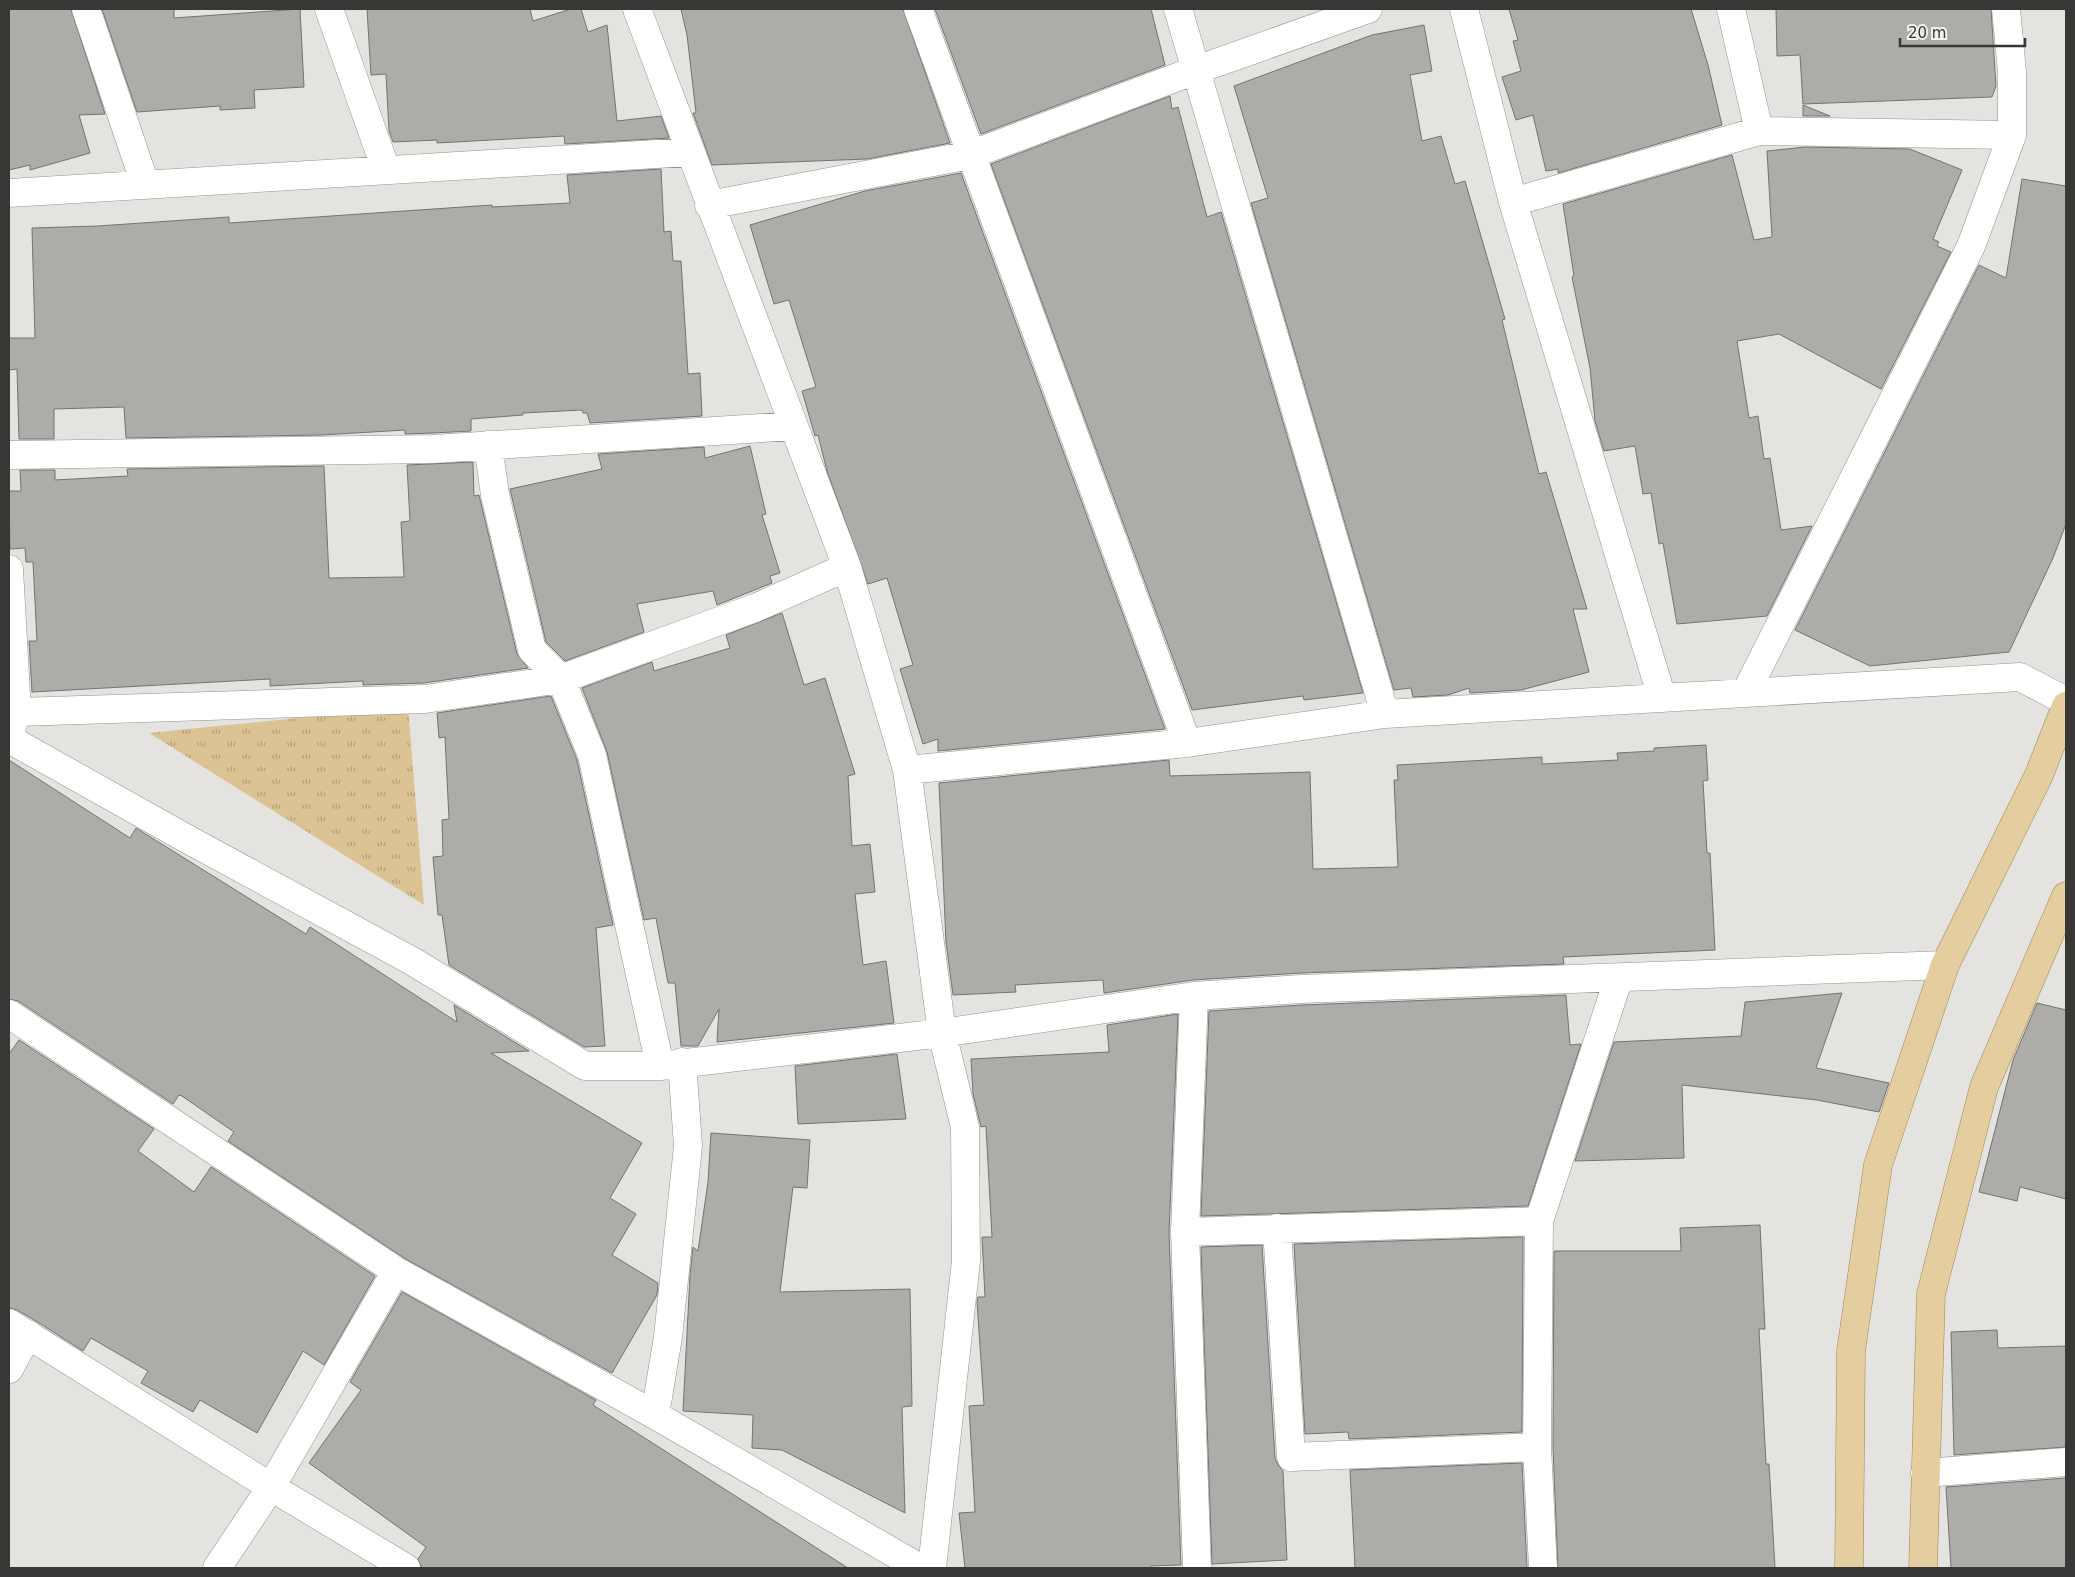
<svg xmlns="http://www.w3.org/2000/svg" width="2075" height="1577" font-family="'DejaVu Sans',sans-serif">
	<defs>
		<pattern id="grass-tufts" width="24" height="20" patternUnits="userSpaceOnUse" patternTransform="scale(1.25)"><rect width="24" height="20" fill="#dbc393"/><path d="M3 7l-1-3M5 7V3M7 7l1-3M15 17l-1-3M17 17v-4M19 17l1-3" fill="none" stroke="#b39f79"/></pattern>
	</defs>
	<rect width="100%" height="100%" fill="#e5e3df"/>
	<path fill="url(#grass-tufts)" d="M408 707 424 905 149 733Z"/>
	<path fill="#aeaca8" stroke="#757370" d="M9 9H71L105 114 79 115 90 153 30 170V165L9 170Z
		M102 9H174V18L300 9 304 87 254 90 255 108 220 110V106L137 112Z
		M367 9H530L533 21 571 9H581L588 32 607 25 617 121 661 116 669 138 565 144 564 136 437 143V140L393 142 389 131 386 74 371 75Z
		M681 9H903L950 143 867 159 712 165 693 113H696L687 35Z
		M935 9H1151L1165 65 981 134Z
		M1509 9H1691L1708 65 1722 125 1558 173V169L1546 171 1533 115 1516 120 1502 77 1521 71 1513 41 1518 40Z
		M1776 9H1991L1996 86 1992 97 1803 104 1800 55 1777 56Z
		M1424 25 1432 71 1410 75 1422 141 1441 136 1455 184 1465 181 1505 319 1502 320 1539 474 1546 472 1587 609H1573L1589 672 1521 690 1470 693 1469 688 1448 695 1413 697 1411 688 1394 690 1251 203 1268 198 1234 86 1372 35Z
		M1170 96 1172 109 1178 107 1207 217 1221 212 1363 693 1304 700 1303 696 1192 710 991 164Z
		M1803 105 1830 116H1803Z
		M1805 147 1910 149 1962 170 1933 239 1939 242 1937 246 1951 252 1881 389 1779 334 1737 341 1749 418 1758 416 1764 459 1770 458 1781 530 1812 526 1767 616 1677 624 1663 543 1659 544 1651 493 1643 494 1635 446 1604 451 1595 421 1590 368 1572 277 1574 276 1563 204 1732 155 1754 240 1772 237 1767 151Z
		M661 169 664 232 671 231 673 261H681L688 374 700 373 702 416 590 423 587 413H583L582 410 523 413V415L471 419V431L433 433 405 434V430L322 435 126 438 124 407 54 409V439H19L17 369 9 370V338H35L32 228 98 226 229 217V223L492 205V207L570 203 567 175Z
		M961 173 1165 729 938 751V739L923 744 900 669 913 665 887 578 868 584 827 471 818 435 815 436 802 391 816 387 789 300 774 304 750 225 865 191Z
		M2022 179 2066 186V524L2053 558 2009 652 1870 666 1795 630 1979 265 2006 278Z
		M750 446 766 514 762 515 780 573 770 576 772 583 717 605 713 591 637 604 644 632 565 661 546 642 510 489 602 469 598 454 704 447 705 458Z
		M473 462 474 496 479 495 517 654 528 668 424 683 363 685V681L270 686V679L32 692 29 641H37L33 562H26L25 548 10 549 9 491H21L20 470H55V480L128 476 127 469 324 466 329 578 404 577 401 522 410 521 407 465Z
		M782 613 804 685 825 678 855 774 848 776 852 846 870 844 875 892 855 894 863 965 886 961 894 1023 717 1042 719 1009 698 1046H681L675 983H668L656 918 644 920 607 752 582 688 652 662 654 671 730 648 726 635Z
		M551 696 577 760 613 925 596 928 605 1046 584 1047 449 965 442 915H438L433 857 443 856 442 820 449 819 445 737 439 738 437 713Z
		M1706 745 1708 780 1703 781 1707 853H1710L1715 950 1563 957 1564 964 1300 973 1193 980 1104 993 1103 980 1015 985 1016 992 953 995 946 942 939 783 1169 760 1170 776 1310 772 1313 869 1398 867 1394 780H1398L1397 765 1542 757V764L1618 760 1617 753 1654 751V748Z
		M9 760 130 838 136 828 306 934 310 927 457 1022 454 1005 529 1051 491 1053 642 1143 610 1198 636 1214 612 1255 658 1283 657 1295 612 1373 404 1258 228 1141 234 1132 182 1096 179 1095 173 1104 18 1001 9 999Z
		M1842 993 1816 1068 1889 1083 1879 1112 1817 1100 1682 1085 1684 1158 1575 1161 1614 1042 1741 1036 1745 1002Z
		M1566 995 1570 1045 1581 1044 1528 1206 1201 1216 1209 1011 1302 1005Z
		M2037 1003 2066 1010V1199L2020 1187 2017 1201 1979 1192 2013 1060Z
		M1178 1014 1169 1233 1181 1565 1151 1566V1568H965L959 1513 975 1512 969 1406 984 1405 977 1302 978 1297H985L982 1237H992L986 1126 981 1127 973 1094 971 1059 1109 1052 1107 1025Z
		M19 1040 154 1129 138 1151 194 1192 211 1167 375 1276 324 1365 303 1351 257 1433 200 1400 193 1412 141 1383 148 1371 91 1338 83 1351 36 1321 17 1310 9 1308V1054Z
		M897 1054 906 1119 798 1124 795 1066Z
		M711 1133 810 1140 807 1188 793 1187 780 1292 910 1289 912 1406 902 1407 905 1513 782 1450 752 1448 753 1415 683 1411 690 1276 693 1247 698 1251 708 1182Z
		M1760 1225 1765 1329H1759L1766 1464H1769L1775 1568H1558L1553 1447 1554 1251H1681L1680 1228Z
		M1523 1237 1522 1432 1349 1439 1348 1432 1305 1434 1294 1244Z
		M1262 1245 1275 1458 1278 1465 1283 1471 1287 1560 1212 1564 1201 1247Z
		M402 1292 596 1400 593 1405 848 1568H422L418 1559 426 1547 309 1463 361 1390 350 1382Z
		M1997 1330 1998 1348 2066 1346V1447L1954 1455 1951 1332Z
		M1522 1463 1527 1568H1355L1350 1470Z
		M2066 1478V1568H1951L1946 1487Z"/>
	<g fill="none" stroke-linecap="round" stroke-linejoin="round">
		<g stroke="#94928f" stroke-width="29">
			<path id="minor" d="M86 9 145 184
				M329 9 386 170
				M637 9 847 567 907 770 1187 743 1385 714 2020 677 2066 701
				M918 9 1187 743
				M1178 9 1385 714
				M1464 9 1513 202 1662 698
				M1731 9 1759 131
				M9 193 689 152
				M1513 202 1759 131 2012 135
				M709 205 970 155 1196 70 1368 9
				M488 445 495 495 532 650 561 679 592 755 660 1066
				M9 455 434 449 793 426
				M9 569 17 712 11 730
				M1746 692 1971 246 2012 135V72L2006 9
				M17 712 425 699 561 679 755 608 847 567
				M9 739 189 840 412 961 585 1066H660L942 1033 1194 996 1301 989 1945 965
				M907 770 942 1033 965 1127 966 1261 932 1568
				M1194 996 1185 1232 1197 1568
				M9 1014 396 1271 655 1415 920 1568
				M1277 1228 1291 1457 1537 1447
				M1185 1232 1539 1221
				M9 1323 271 1487 406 1568
				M9 1369 28 1334
				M655 1415 668 1337 688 1146 682 1062
				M1925 1473 2066 1462
				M217 1568 271 1487 396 1271
				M1543 1568 1537 1447 1539 1221 1619 977"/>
		</g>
		<g stroke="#9c8451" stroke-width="29">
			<path id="major" d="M1849 1568 1851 1351 1878 1165 1945 965 2039 775 2066 706
				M1923 1568 1931 1294 1984 1087 2066 896"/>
		</g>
		<use href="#minor" stroke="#fff" stroke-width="28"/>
		<use href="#major" stroke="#e4cea0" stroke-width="28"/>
	</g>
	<rect width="2075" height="1577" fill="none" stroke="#383736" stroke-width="20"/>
	<path d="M1900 38v8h125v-8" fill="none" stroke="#383736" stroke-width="2.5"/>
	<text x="1908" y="38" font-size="15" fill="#383736" stroke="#f3f1ec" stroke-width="4" paint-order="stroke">20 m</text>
</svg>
